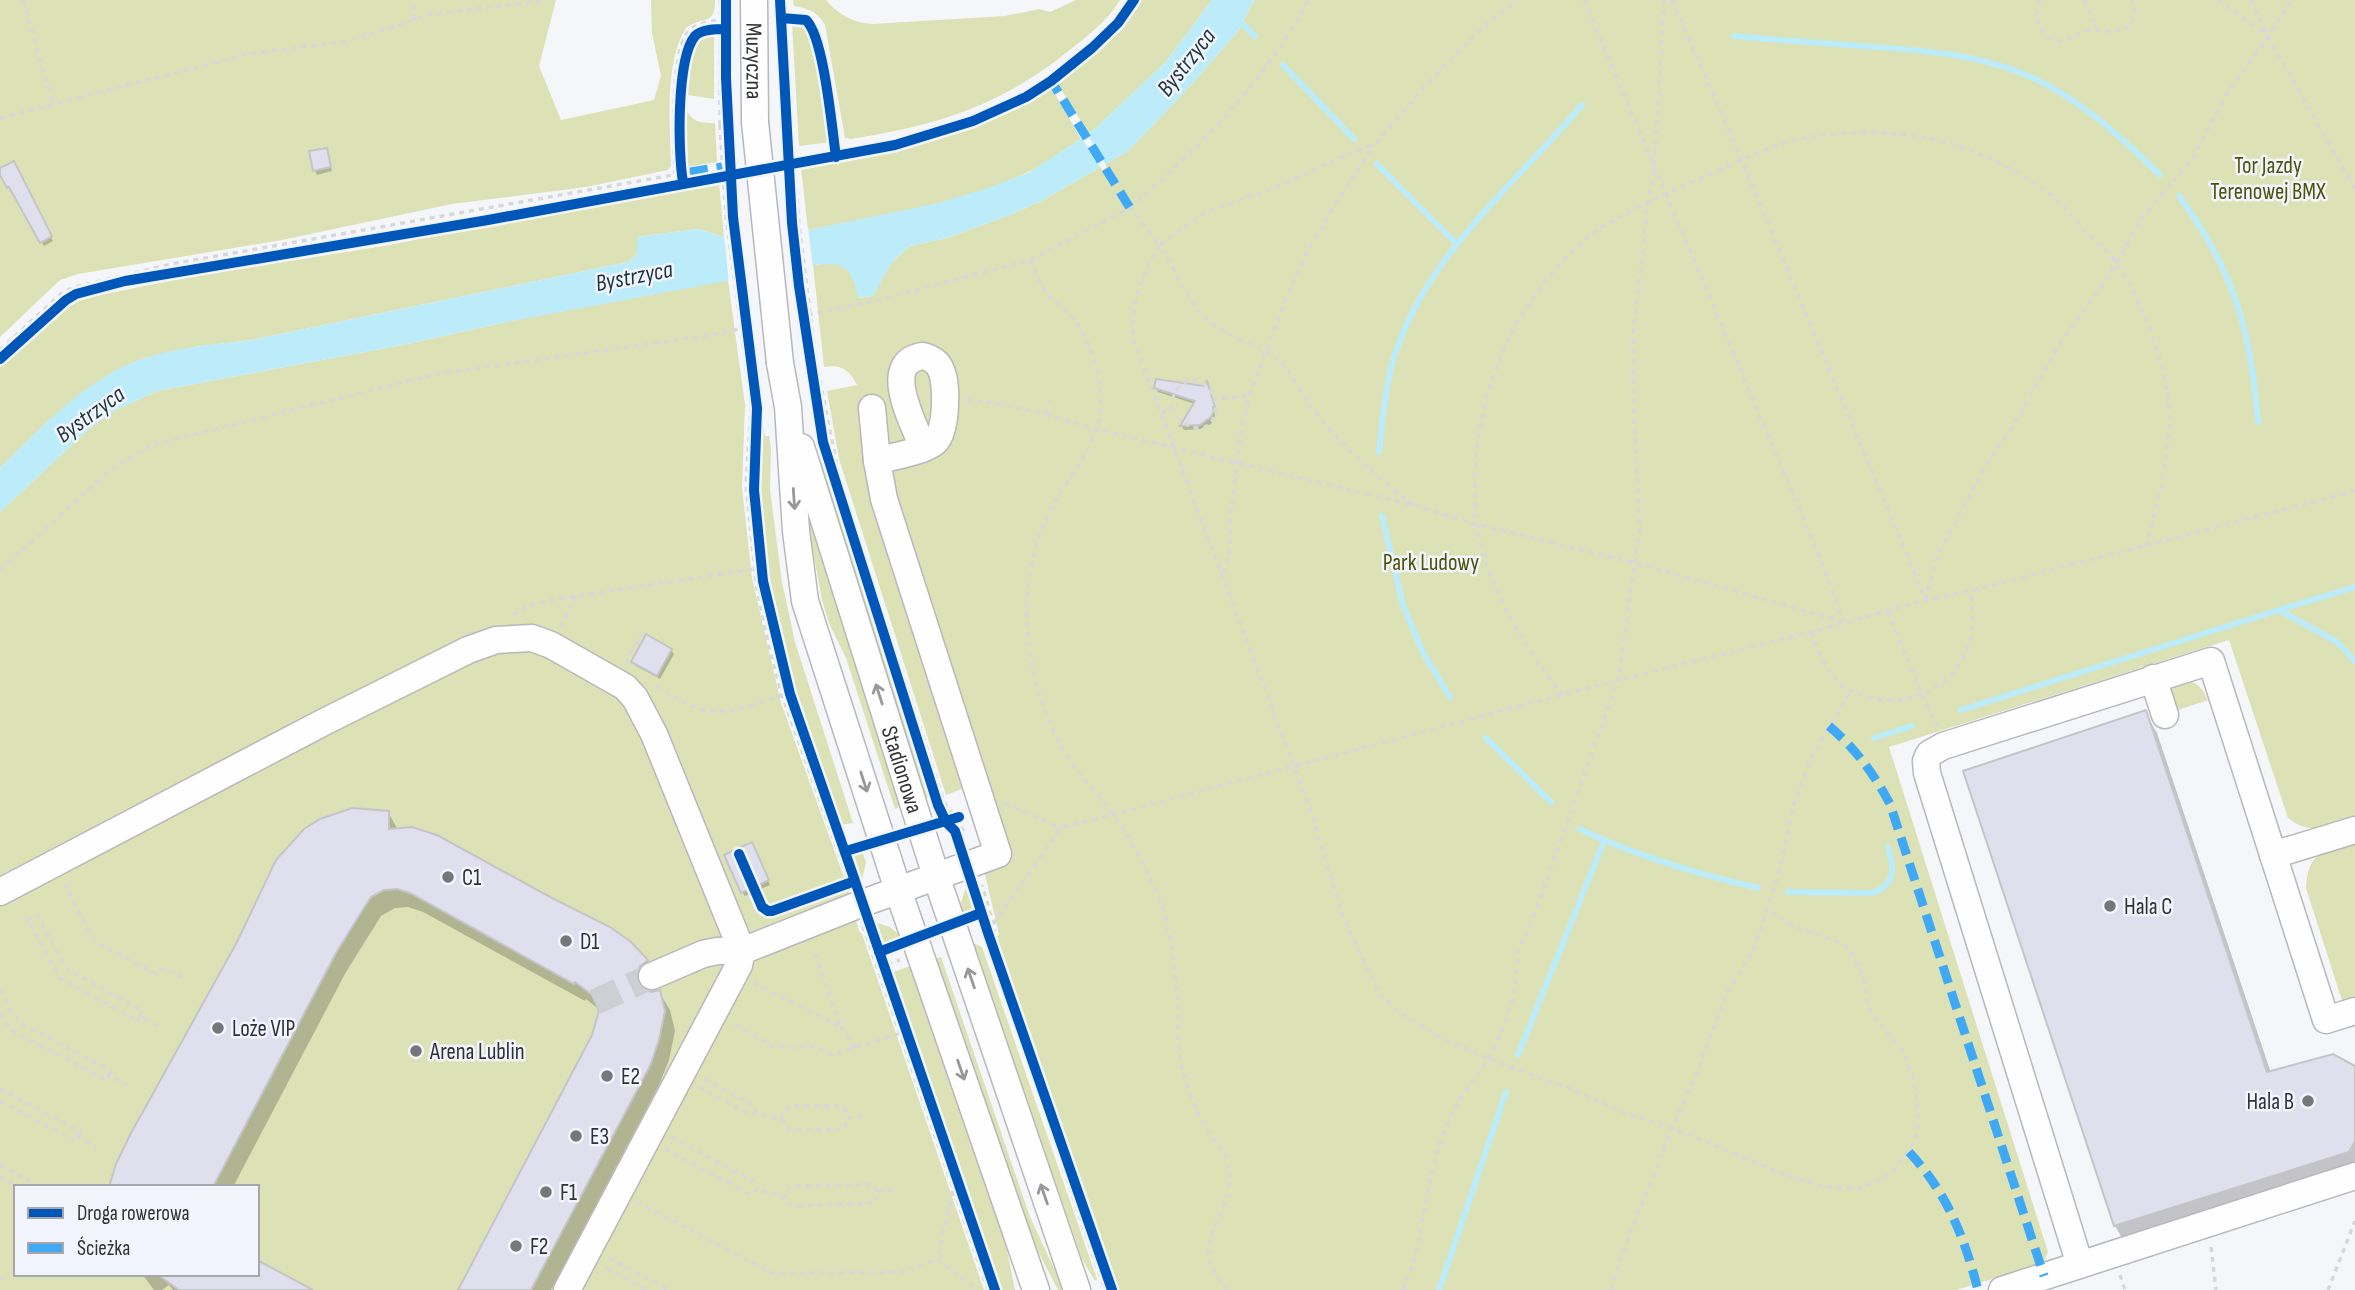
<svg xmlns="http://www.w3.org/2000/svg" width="2355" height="1290" font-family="'Sofia Sans Condensed',sans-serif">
	<rect width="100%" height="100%" fill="#f5f6fa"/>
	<path fill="#dce2b5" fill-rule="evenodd" d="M0 0H556L539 66 561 120 654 100 661 76 652 33 651 0H715C715 26 704 16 687 27 664 58 670 129 671 166L668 170 586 187 452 204 282 240 78 274 60 280 0 337Z
		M793 0H826C837 14 854 23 872 24L1005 16 1039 9 1050 12 1076 0H1120C1108 20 1089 35 1071 49 1001 106 938 125 851 139L845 138 825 25C817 11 809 9 794 6Z
		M1141 0H1212L1165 63 1089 134 1057 83C1089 58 1118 34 1141 0Z
		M1254 0H2355V817C2329 825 2312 837 2288 818L2229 640 1889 747 2048 1252 2043 1264 1956 1290H1117L994 937 999 935 984 870 1008 861 898 516 892 472 895 468 928 453 947 375 912 353 907 442 892 452 865 404 970 786 946 795 839 459 827 391 857 385C849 370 842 364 824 367L813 265C847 261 851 266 859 298L872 296 892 262 910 246 947 238 1015 213 1047 198 1128 151 1192 84 1238 31Z
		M792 22 806 25 811 33 831 142 799 146Z
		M714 33V99L688 95 685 92 695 41 705 34Z
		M1051 87 1081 139C1063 150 1045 164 1026 173 959 205 881 215 808 230L801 168C887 155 977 135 1051 87Z
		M685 107C692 122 699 123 715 123L717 162 685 167Z
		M719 182 724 237 698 229 637 237V254L628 262 252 340 194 347 145 358 48 421 0 468V367L66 305 80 299 189 277 390 245 582 204Z
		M728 280 745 405 742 487 752 578 781 703 845 880 859 931 862 934 984 1290H0V512L91 427 116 410 157 391 407 344 506 322ZM16 1187H257V1274H16Z
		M917 366 934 373 932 436 908 375Z
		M761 407 765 436H769L771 448 770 490 782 582 795 642 853 823 840 825C818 763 793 701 778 636 760 561 755 484 761 407Z
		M815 432H817L831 485 931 796 923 799 828 498Z
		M812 518 902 806 895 809 846 658 829 623 822 600 807 519Z
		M2182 679C2197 682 2202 687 2208 700L2172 712 2163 683Z
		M2355 842V1004L2344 1007 2306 888C2308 851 2324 851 2355 842Z
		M862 850 866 863 861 883 853 858 854 855Z
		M967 883 974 903 973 911 964 916 961 903Z
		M874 922 890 927 903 938 884 943 880 939Z
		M976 944 982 947 1089 1256 1097 1279 1095 1281 1082 1259 973 945Z
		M941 957 1030 1217 1064 1290H1058L1027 1230 935 959Z
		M913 965 1003 1231 1015 1290H999L891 973Z"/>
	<path fill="#bcecfa" d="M1212 0H1254L1238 31 1192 84 1128 151 1047 198 1015 213 947 238 910 246 892 262 873 296 858 298C852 267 845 261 813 265L506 322 407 344 157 391 116 410 91 427 0 512V468C42 427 88 376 145 358 179 347 217 344 252 340L628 262 637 254V237L698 229 724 237 808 230 935 204 991 187 1028 173 1089 134 1165 63Z"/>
	<path fill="#f5f6fa" d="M1086 132 1107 167 1102 170 1080 135Z
		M808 227 813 269 729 284 724 233Z"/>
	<path fill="#0003" d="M326 150 332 171 317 175 315 171Z
		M13 163 53 241 44 246 0 171Z
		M1207 384 1216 410H1214L1215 417 1211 424 1200 429 1184 430 1182 426 1195 404 1158 392 1156 387 1205 388Z
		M671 650 674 654 660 679 636 666 633 662Z
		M2145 712 2157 733 2271 1073 2355 1068V1175L2127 1247 2115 1226 1965 772Z
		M388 812 398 830 630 943 647 961 658 980 649 986 647 992H659L670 1010 675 1031 669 1060 659 1085 551 1290H460L594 1035 601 1011 586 999 585 1001 423 912 408 907 395 908 381 916 346 972 233 1187H113Z
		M754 849 770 885 745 896 742 892Z
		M142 1274H257L309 1290H173L169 1285 162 1290H154Z"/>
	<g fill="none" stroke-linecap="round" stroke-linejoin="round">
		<path stroke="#bcecfa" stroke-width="6" d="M1236 18 1255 36
			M1734 36C1777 40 1819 43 1862 46 1917 50 1972 53 2024 74 2077 96 2120 136 2160 175
			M1283 65 1354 139
			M1377 164 1456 243
			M2179 196C2234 270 2251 331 2258 422
			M1379 452C1382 426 1384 398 1390 372 1416 263 1513 187 1582 105
			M1382 516 1403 605 1423 653 1450 697
			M2279 610 2355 587
			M1961 710 2279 610 2337 642 2355 661
			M1486 738 1551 802
			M1874 738 1912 726
			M1580 829C1635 856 1698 874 1758 888
			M1788 892 1873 893C1897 883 1894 868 1888 847
			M1518 1055 1604 841
			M1439 1290 1506 1092"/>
	</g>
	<path fill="#e0dfee" stroke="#c5c5c8" stroke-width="2" d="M327 148 331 167 313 171 309 151Z
		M14 161 52 236 40 243 9 187 7 188 0 175V168Z
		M1156 379 1204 386 1207 381 1215 407H1213L1214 411 1211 417 1200 425 1180 426 1195 401 1154 388Z
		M646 634 672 649 657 676 631 662Z
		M2146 710 2267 1072 2333 1054 2355 1066V1141L2349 1152 2114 1226 1963 771Z
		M352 808 389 811V829L412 827 437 835 552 898 610 927 631 942 648 960 640 966 637 974V982L642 988 651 992 660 990 665 1011 659 1040 650 1066 531 1290H458L592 1035 599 1011 592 995 575 982 574 984 410 893 397 889 384 890 371 897 362 911 336 953 213 1187H109L116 1164 130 1135 237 942 276 860 304 829 320 819Z
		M752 842 769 880 741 893 724 855Z
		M257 1260 313 1290H179L157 1274H257Z"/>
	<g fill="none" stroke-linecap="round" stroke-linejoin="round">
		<path stroke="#cecfd3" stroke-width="26" stroke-dasharray="26 13" stroke-linecap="butt" d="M595 1002 652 976"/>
		<g stroke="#b7b8bc" stroke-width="29">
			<g id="minor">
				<path id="s1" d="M754 0 755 122"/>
				<path d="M780 363 788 407 796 531 805 601 898 890 1036 1290"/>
				<path id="s2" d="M801 447 936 876 1077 1290"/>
				<path d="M877 461C893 456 923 452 935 442 947 431 948 382 940 368 937 361 930 358 923 356 879 362 914 423 923 448"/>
				<path d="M2153 678 2165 715"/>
				<path d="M2273 855 2355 830"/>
				<path d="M0 892 324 722 468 650 496 640 532 638 551 645 625 687 635 698 654 734 742 951 739 965 567 1290"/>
				<path d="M652 976 703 954 717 951H742L863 903 998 854 884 499 877 461 872 408"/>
				<path d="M2080 1265 1927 773 1926 761 1929 754 1943 746 2211 661 2326 1020 2355 1011"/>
				<path d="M2002 1290 2355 1176"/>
			</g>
		</g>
		<path stroke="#d8d8da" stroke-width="3.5" stroke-dasharray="5 5" stroke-linecap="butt" d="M23 0 53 104
			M720 0V125
			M1584 0 1823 565 1843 621
			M1672 0 1742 161 1925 598
			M2040 0C2033 16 2040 44 2063 40 2074 38 2085 31 2095 27
			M2084 0C2091 11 2091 22 2098 30 2120 36 2143 25 2132 0
			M2218 0 2267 35
			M2251 0 2268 37 2355 189
			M414 20V0
			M0 118 248 54 349 41 432 14 544 1
			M675 174C674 144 669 52 689 31 696 23 710 22 719 20
			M1130 208C1200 147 1264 82 1309 0
			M1030 260C1035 270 1039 282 1045 291 1052 300 1063 306 1070 314 1083 328 1092 351 1097 370 1116 440 1063 473 1041 531 1027 569 1023 613 1030 653 1036 689 1047 724 1066 754 1079 775 1097 793 1111 812 1131 837 1146 867 1158 896 1173 934 1176 973 1178 1013 1179 1029 1177 1048 1181 1064 1185 1082 1196 1112 1206 1127 1213 1139 1223 1147 1227 1160 1244 1212 1177 1242 1229 1290
			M798 317 875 301 1030 260 1130 208 1159 245 1204 213 1281 185 1350 153 1375 144 1425 86 1483 27 1517 0
			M0 350 63 292 75 287 172 264 690 172
			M816 361 839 476 944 802 966 834
			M746 367 751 406 746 485 756 583 769 647 782 695 850 885
			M967 400C1011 403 1053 417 1096 429L1413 505 1476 524 1635 563 1841 621
			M1170 409C1172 402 1173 393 1179 387 1192 372 1209 383 1215 399
			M1161 413 1170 409C1176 415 1185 425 1192 427 1213 432 1217 414 1215 399L1249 396
			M1045 414 1050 401
			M1413 505C1377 477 1341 445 1312 408 1301 393 1292 373 1278 360 1261 344 1236 341 1217 327 1187 307 1179 273 1159 245 1140 278 1132 300 1133 339L1310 809 1341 912 1371 977 1381 995 1400 1013 1442 1038 1489 1059 1574 1090 1622 1112 1672 1128 1784 1174 1825 1187 1861 1188 1891 1174 1914 1142 1918 1129 1919 1116 1913 1076 1902 1050 1875 1018 1867 1004 1864 978 1851 951 1841 943 1796 927 1767 910
			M0 570 109 471 152 445 437 374 704 336 753 326
			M1223 573 1229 555 1231 513 1241 431 1249 396 1288 293 1307 252 1331 211 1374 145
			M1925 600 1938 554 1989 460 2013 426 2059 345 2106 280 2142 218 2193 158 2225 96 2268 37 2291 0
			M1888 612 1922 695 1937 725
			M513 615 525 607 551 600 754 569
			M560 627 576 596
			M1812 632C1817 651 1826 670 1840 684 1847 690 1856 693 1864 695 1909 711 1957 687 1970 640 1975 624 1972 607 1970 591
			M625 663 641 634
			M656 686C669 693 682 702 695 707 724 719 754 704 782 695
			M1563 695C1523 646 1489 590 1477 527 1474 514 1475 499 1475 485 1474 388 1521 286 1600 228 1610 222 1621 217 1631 211 1656 198 1681 186 1708 175 1729 166 1751 155 1772 147 1818 130 1886 129 1933 139 1969 146 2025 173 2053 197 2065 207 2076 221 2087 233 2097 242 2109 252 2116 263 2142 299 2163 357 2168 401 2173 447 2158 502 2146 546
			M1005 803 1061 828
			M64 884 94 941 156 974 164 968 185 979
			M993 924 1061 828 1618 680 1812 632 1925 600 1970 591 2355 491
			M863 926 988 1290
			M981 935 995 930 982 885
			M878 968 900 960
			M754 983 841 1027 813 948
			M0 990 9 1008 23 1024 111 1071 110 1074
			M0 1014 10 1029 18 1034 107 1080 109 1075 129 1086
			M140 1016 143 1011 67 969 37 915 28 920 60 978 138 1021 140 1016 160 1027
			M735 1025 773 1046 793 1048 812 1046 833 1055 900 1033
			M841 1027 856 1049
			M704 1079 753 1105 756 1113
			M699 1087 749 1114 756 1113 781 1119 790 1130 844 1129 849 1118
			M0 1089 80 1131 77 1136
			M0 1101 75 1141 77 1136 96 1147
			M781 1119 785 1111 791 1106H840L847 1111 849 1118 867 1116
			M671 1137 755 1182 757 1190
			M665 1149 749 1194 757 1190 784 1197
			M0 1165 40 1187
			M1063 1168 1105 1290
			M0 1177 19 1187
			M878 1191 870 1184 791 1186 784 1197 789 1204 794 1206 875 1203 878 1191 895 1190
			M953 1191 937 1259 977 1290
			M637 1202 772 1273 902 1272 937 1259
			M2211 1247 2216 1290
			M609 1258 669 1290
			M606 1268 647 1290
			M2120 1275 2125 1290
			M0 1278 2 1280
			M1403 1290 1415 1257 1431 1176 1441 1139 1458 1101 1489 1059 1503 1029 1514 995 1519 948 1530 927 1618 680 1640 527 1633 401V334L1648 203 1654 168 1664 0
			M1611 1290 1621 1257 1672 1128 1699 1068 1725 996 1753 951 1777 878 1796 798 1812 756 1851 691
			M2328 1290 2355 1221"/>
		<use href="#minor" stroke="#fefefe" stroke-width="26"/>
		<g stroke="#b7b8bc" stroke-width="29" stroke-linecap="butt">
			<path id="minor-bridge" d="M755 122 780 363"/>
		</g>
		<path stroke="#d8d8da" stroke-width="3.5" stroke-dasharray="5 5" stroke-linecap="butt" d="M791 119 799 224 816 361
			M720 125 726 217 746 367"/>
		<use href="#minor-bridge" stroke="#fefefe" stroke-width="26"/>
		<path stroke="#3fa9f5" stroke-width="9" stroke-dasharray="18 9" stroke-linecap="butt" d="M1049 77 1130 208
			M690 172 722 167
			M1829 726C1856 749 1874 774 1890 804L2044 1276
			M1909 1152C1947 1193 1964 1236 1978 1290"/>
		<g stroke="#f2f5fd" stroke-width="15">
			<path id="cycleway" d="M726 0V78L733 217 757 408 754 490 763 581 790 694 855 881
				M780 0 792 223 799 286 823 442 938 805 946 822 955 831 988 933 1112 1290
				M781 18 806 20C824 37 832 129 836 157
				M683 182C678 154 676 59 695 36 701 29 716 29 726 29
				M0 359 66 300 76 294 125 281 488 220 895 145 973 121 1026 97 1051 81 1092 48 1118 23 1134 0
				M846 851 959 817
				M739 854 762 907 768 911H772L855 881 995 1290
				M879 952 981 913"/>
		</g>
		<use href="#cycleway" stroke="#0057b8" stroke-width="10"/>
	</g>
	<defs><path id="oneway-shaft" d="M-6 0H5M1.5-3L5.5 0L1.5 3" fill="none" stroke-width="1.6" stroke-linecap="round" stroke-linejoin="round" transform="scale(1.75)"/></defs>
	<g stroke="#98989a">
		<use href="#oneway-shaft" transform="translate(794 499) rotate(86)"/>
		<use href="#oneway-shaft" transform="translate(879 694) rotate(-108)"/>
		<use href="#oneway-shaft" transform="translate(864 782) rotate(72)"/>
		<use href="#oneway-shaft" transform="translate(971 978) rotate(-109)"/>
		<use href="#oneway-shaft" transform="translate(961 1070) rotate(71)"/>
		<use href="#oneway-shaft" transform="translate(1044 1194) rotate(-109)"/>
	</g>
	<g fill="#76777a" stroke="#f2f5fd" stroke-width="2.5">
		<circle cx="448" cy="877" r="7"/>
		<circle cx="2110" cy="906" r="7"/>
		<circle cx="566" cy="941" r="7"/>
		<circle cx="218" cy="1028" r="7"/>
		<circle cx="416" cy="1051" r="7"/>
		<circle cx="607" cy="1076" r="7"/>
		<circle cx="2308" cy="1101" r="7"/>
		<circle cx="576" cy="1136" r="7"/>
		<circle cx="546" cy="1192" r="7"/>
		<circle cx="516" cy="1246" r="7"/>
	</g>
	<g text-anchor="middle" stroke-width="5" stroke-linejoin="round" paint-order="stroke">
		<g font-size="23" fill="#313235" stroke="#f2f5fd">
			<text dy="8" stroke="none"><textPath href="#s1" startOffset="61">Muzyczna</textPath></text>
			<text dy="8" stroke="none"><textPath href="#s2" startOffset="338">Stadionowa</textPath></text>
		</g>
		<g font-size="23" fill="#4d530a" stroke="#f2f5fd">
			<text x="2268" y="173">Tor Jazdy<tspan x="2268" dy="26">Terenowej BMX</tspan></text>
			<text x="1431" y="570">Park Ludowy</text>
		</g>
		<g font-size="23" fill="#313235" stroke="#f2f5fd" text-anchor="start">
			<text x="462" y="885">C1</text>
			<text x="2124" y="914">Hala C</text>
			<text x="580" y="949">D1</text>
			<text x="232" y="1036">Loże VIP</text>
			<text x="430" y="1059">Arena Lublin</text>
			<text x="621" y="1084">E2</text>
			<text x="2294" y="1109" text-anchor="end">Hala B</text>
			<text x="590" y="1144">E3</text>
			<text x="560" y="1200">F1</text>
			<text x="530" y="1254">F2</text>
		</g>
		<g font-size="24" font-style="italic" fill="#1e343a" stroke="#f2f5fd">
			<text transform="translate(1186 62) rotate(-52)" y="8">Bystrzyca</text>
			<text transform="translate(634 276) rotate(-11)" y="8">Bystrzyca</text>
			<text transform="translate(90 414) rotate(-36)" y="8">Bystrzyca</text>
		</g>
	</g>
	<rect x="14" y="1185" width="245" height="91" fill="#f2f5fd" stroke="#a5a7ad" stroke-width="2"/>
	<rect x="28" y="1208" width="35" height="10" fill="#0057b8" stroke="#a5a7ad" stroke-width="2"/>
	<text x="77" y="1220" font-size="21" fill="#313235">Droga rowerowa</text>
	<rect x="28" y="1243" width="35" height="10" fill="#3fa9f5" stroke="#a5a7ad" stroke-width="2"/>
	<text x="77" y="1255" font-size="21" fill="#313235">Ścieżka</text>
</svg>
